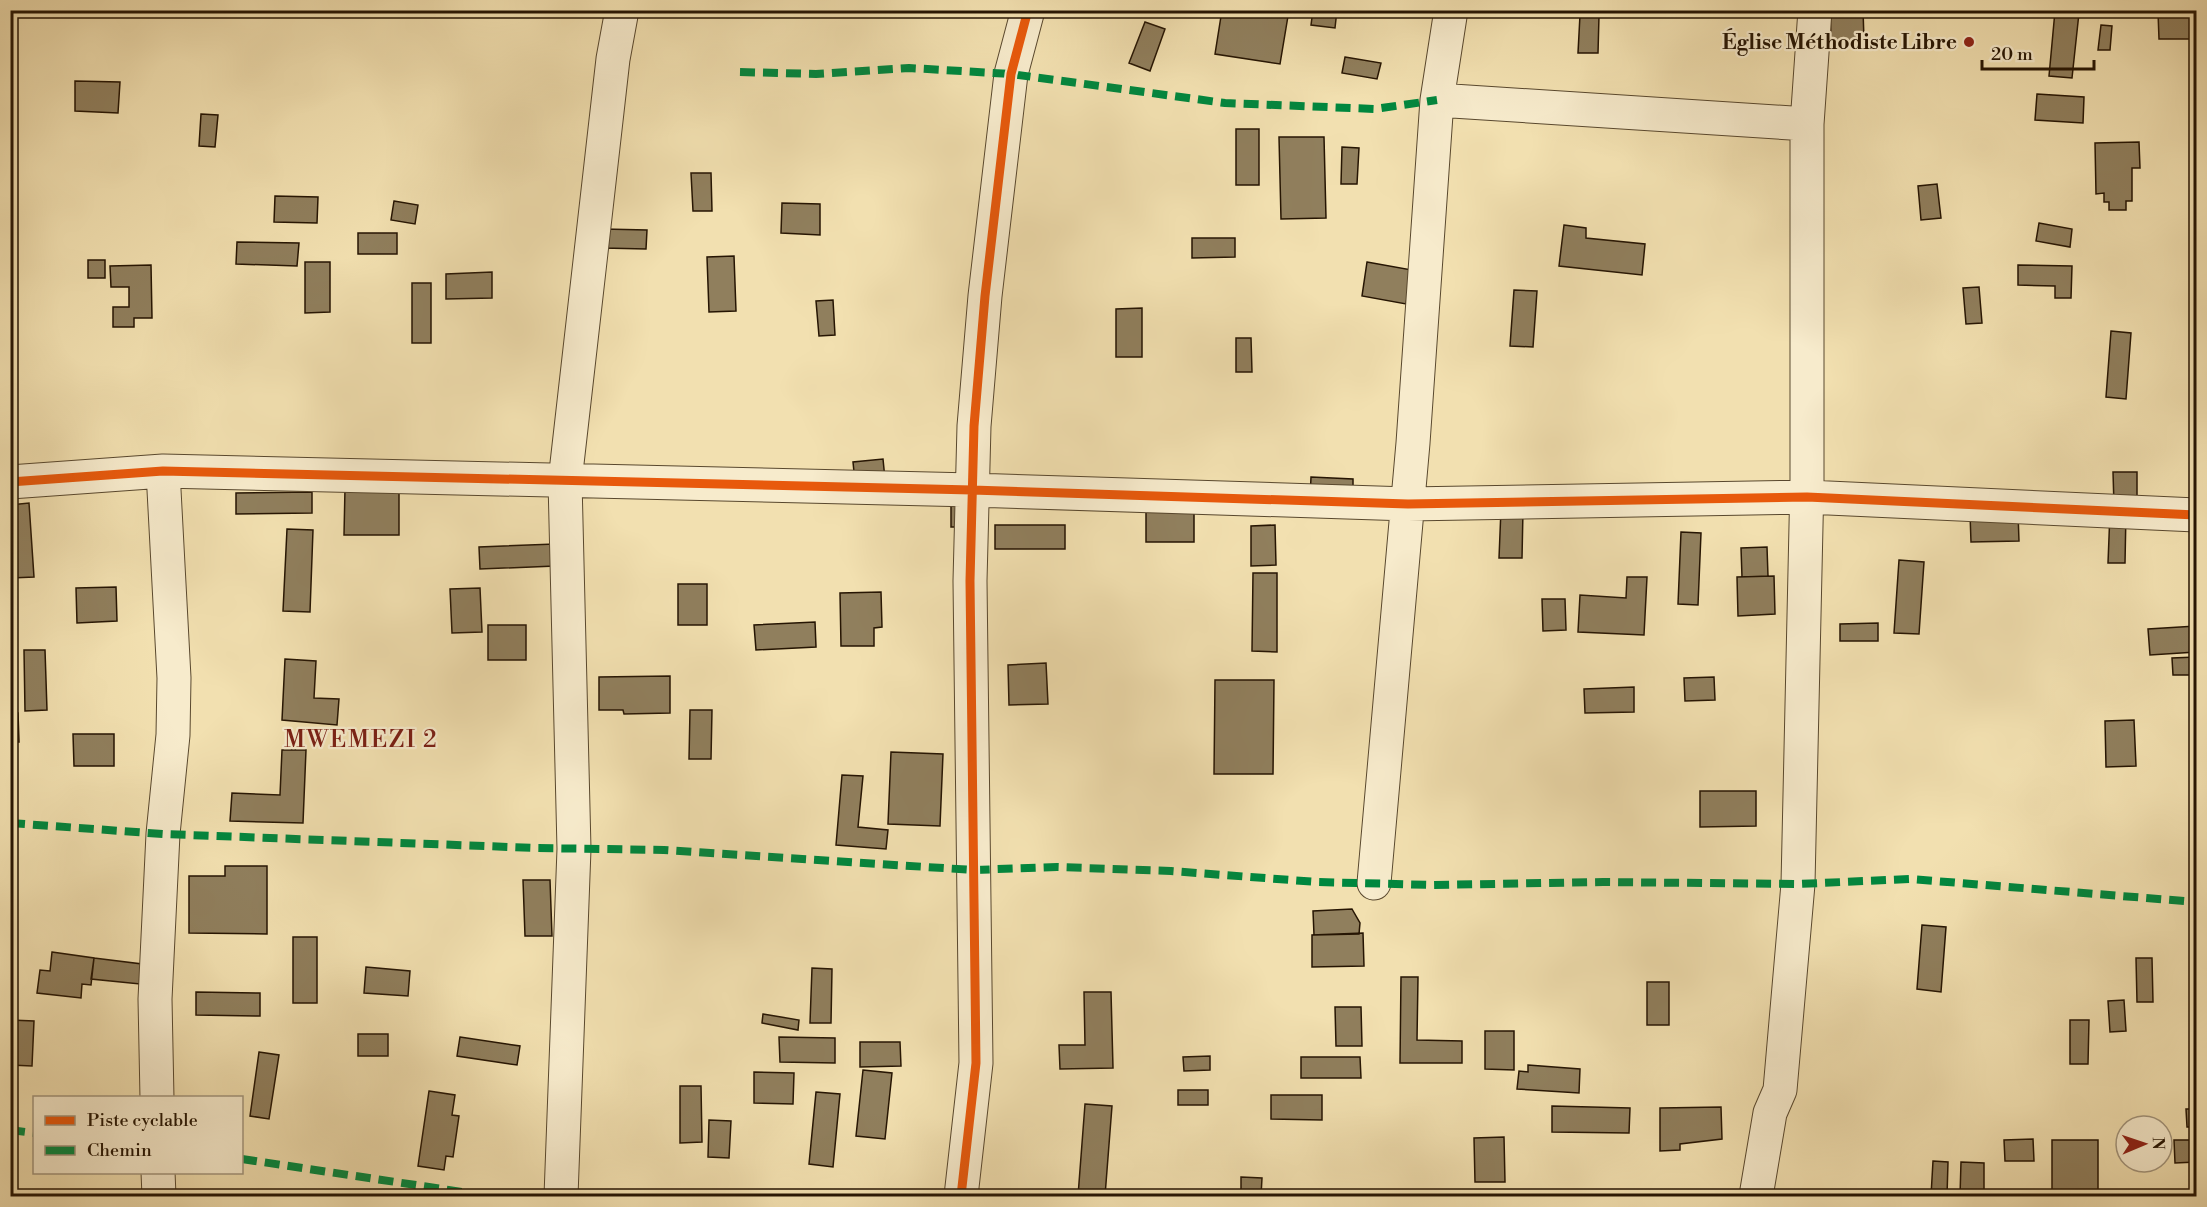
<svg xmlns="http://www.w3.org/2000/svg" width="2207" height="1207" font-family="'Libre Bodoni',serif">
	<rect width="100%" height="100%" fill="#f2e0b0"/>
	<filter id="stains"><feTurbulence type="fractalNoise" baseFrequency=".00333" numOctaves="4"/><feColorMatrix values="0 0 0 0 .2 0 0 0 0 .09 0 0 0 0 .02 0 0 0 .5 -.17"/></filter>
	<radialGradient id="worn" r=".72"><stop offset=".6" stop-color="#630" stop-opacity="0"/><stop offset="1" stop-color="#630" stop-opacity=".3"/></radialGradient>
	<path fill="#907f5d" stroke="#261503" stroke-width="1.5" d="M738 10H762L761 15 737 13Z
		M1222 10H1289L1280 64 1215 54Z
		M1313 10H1337L1335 28 1311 25Z
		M1830 10H1863L1864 40H1831Z
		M2055 11 2079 13 2072 78 2049 76Z
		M2196 11V39H2159L2158 12Z
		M1580 15 1599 16 1598 53H1578Z
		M1145 22 1165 29 1150 71 1129 63Z
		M2101 25 2112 26 2110 50H2098Z
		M1345 57 1381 63 1377 79 1342 73Z
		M75 81 120 82 118 113 75 111Z
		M2037 94 2084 97 2083 123 2035 120Z
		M201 114 218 115 215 147 199 146Z
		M1236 129H1259V185H1236Z
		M1279 137H1324L1326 218 1281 219Z
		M2139 142 2140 168H2132V201H2126V210H2109V202H2104V193L2096 194 2095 143Z
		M1342 147 1359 148 1357 184H1341Z
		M691 173H711L712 211H693Z
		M1937 184 1941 218 1921 220 1918 186Z
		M275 196 318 197 317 223 274 222Z
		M394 201 418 205 415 224 391 220Z
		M782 203 820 204V235L781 233Z
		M2039 223 2072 229 2070 247 2036 241Z
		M1564 225 1586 228V238L1645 244 1642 275 1559 266Z
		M603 229 647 230 646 249 603 248Z
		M358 233H397V254H358Z
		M1192 238H1235V257L1192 258Z
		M237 242 299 243 297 266 236 264Z
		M734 256 736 311 709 312 707 257Z
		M88 260H105V278H88Z
		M305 262H330V312L305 313Z
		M1367 262 1412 270 1406 304 1362 296Z
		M151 265 152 318H134V327H113V307H129V287H111L110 266Z
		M2018 265 2072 266 2071 298H2055V286L2018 285Z
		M492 272V298L446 299V274Z
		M412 283H431V343H412Z
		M1979 287 1982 323 1966 324 1963 288Z
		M1514 290 1537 291 1533 347 1510 346Z
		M833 300 835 335 819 336 816 301Z
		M1142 308V357H1116V309Z
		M2111 331 2131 333 2126 399 2106 397Z
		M1236 338H1251L1252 372H1236Z
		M883 459 885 479 855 482 853 462Z
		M2113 472H2137V505H2114Z
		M1311 477 1353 479V500L1310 499Z
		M345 488 399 489V535H344Z
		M312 492V513L236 514V493Z
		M951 496 968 527H951Z
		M29 503 34 577 11 578 10 505Z
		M1194 504V542H1146V505Z
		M1501 509 1523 510 1522 558H1499Z
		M2110 512H2126L2125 563H2108Z
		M2018 513 2019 541 1971 542 1970 514Z
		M995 525H1065V549H995Z
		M1275 525 1276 565 1251 566V526Z
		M287 529 313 530 310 612 283 611Z
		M1681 532 1701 533 1698 605 1678 604Z
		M555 544V566L480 569 479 547Z
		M1767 547 1768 576 1742 577 1741 548Z
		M1899 560 1924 562 1919 634 1894 633Z
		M1253 573H1277V652L1252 651Z
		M1774 576 1775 614 1738 616 1737 577Z
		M1627 577H1647L1644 635 1578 632 1580 595 1626 598Z
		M678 584H707V625H678Z
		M116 587 117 621 77 623 76 588Z
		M480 588 482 632 452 633 450 589Z
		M881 592 882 627 874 628V646H841L840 593Z
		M1542 599H1565L1566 630 1543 631Z
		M815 622 816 647 756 650 754 625Z
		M1878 623V641H1840V624Z
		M488 625H526V660H488Z
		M2196 626V652L2150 655 2148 629Z
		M24 650H45L47 710 25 711Z
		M2196 657V675H2173L2172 658Z
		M285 659 316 661 314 698 339 699 337 725 282 720Z
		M1046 663 1048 704 1009 705 1008 665Z
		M670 676V713L624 714 623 710H599V677Z
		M1714 677 1715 700 1685 701 1684 678Z
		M1215 680H1274L1273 774H1214Z
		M10 683H15L16 706H10Z
		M1634 687V712L1585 713 1584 689Z
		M690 710H712L711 759H689Z
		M10 713H18L19 742H10Z
		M2134 720 2136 766 2106 767 2105 721Z
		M73 734H114V766H74Z
		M282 750H306L303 823 230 821 232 793 280 795Z
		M891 752 943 754 940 826 888 824Z
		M842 775 863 776 858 827 888 830 886 849 836 845Z
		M1700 791H1756V826L1700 827Z
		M225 866H267V934L189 933V876H225Z
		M523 880H550L552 936H525Z
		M1352 909 1360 923 1359 934 1314 935 1313 911Z
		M1922 925 1946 927 1941 992 1917 989Z
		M1363 933 1364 966 1312 967V935Z
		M293 937H317V1003H293Z
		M52 952 94 958 91 985 82 984 81 998 37 993 40 970 50 971Z
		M94 958 142 964 140 984 91 979Z
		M2136 958H2152L2153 1002H2137Z
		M366 967 410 971 408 996 364 993Z
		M812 968 832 969 831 1023H810Z
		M1401 977H1418L1417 1040 1462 1041V1063H1400Z
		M1647 982H1669V1025H1647Z
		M196 992 260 993V1016L196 1015Z
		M1084 992H1111L1113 1068 1060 1069 1059 1045H1085Z
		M2124 1000 2126 1031 2110 1032 2108 1001Z
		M1335 1007H1361L1362 1046H1336Z
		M763 1014 799 1020 798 1030 762 1023Z
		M10 1020 34 1021 32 1066 10 1065Z
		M2070 1020H2089L2088 1064H2070Z
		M1485 1031H1514V1070L1485 1069Z
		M358 1034H388V1056H358Z
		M460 1037 520 1046 517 1065 457 1056Z
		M779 1037 835 1038V1063L780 1062Z
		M860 1042H900L901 1066 860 1067Z
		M259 1052 279 1055 269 1119 250 1116Z
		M1210 1056V1070L1184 1071 1183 1057Z
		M1301 1057H1360L1361 1078H1301Z
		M1528 1065 1580 1069 1579 1093 1517 1089 1519 1071 1528 1072Z
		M863 1070 892 1073 885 1139 856 1136Z
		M754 1072 794 1073 793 1104 754 1103Z
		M680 1086H701L702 1142 680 1143Z
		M1178 1090H1208V1105H1178Z
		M429 1091 455 1095 452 1115 459 1116 453 1157 446 1156 444 1170 418 1166Z
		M816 1092 840 1094 833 1167 809 1164Z
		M1271 1095H1322V1120L1271 1119Z
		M1085 1104 1112 1106 1105 1196H1078Z
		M1552 1106 1630 1108 1629 1133 1552 1132Z
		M1721 1107 1722 1139 1680 1144V1150L1660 1151V1108Z
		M2186 1109H2196V1127H2187Z
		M709 1120 731 1121 729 1158 708 1157Z
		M1504 1137 1505 1182H1475L1474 1138Z
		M2033 1139 2034 1161H2005L2004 1140Z
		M2052 1140H2098V1196H2052Z
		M2174 1140H2196V1162L2175 1163Z
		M1933 1161 1948 1162 1947 1196H1931Z
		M1961 1162 1984 1163V1196H1960Z
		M1241 1177 1262 1178 1261 1196H1241Z"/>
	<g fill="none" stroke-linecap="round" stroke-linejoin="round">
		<g stroke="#59482e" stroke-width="35">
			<path id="street" d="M1437 100 1807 124
				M10 482 163 471 972 490 1408 504 1807 497 2196 515
				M1374 883 1413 443 1437 100 1451 10
				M157 1098 155 999 163 834 173 735 174 678 163 471
				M158 1172 159 1196
				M561 1196 574 849 565 481 613 59 622 10
				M961 1196 976 1063 970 581 974 426 985 296 1011 74 1028 10
				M1756 1196 1770 1113 1780 1090 1798 884 1807 481V124L1815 10"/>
		</g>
		<use href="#street" stroke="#f7ebcc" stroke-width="33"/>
		<path stroke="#00873e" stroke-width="8" stroke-dasharray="15 8" stroke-linecap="butt" d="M740 72 816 74 909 68 1011 74 1225 103 1375 109 1437 100
			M10 823 163 834 537 848 664 850 973 870 1057 867 1171 871 1317 882 1434 885 1603 882 1798 884 1910 879 2196 902
			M10 1130 34 1133
			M242 1159 489 1196"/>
		<g stroke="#f7ebcc" stroke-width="13">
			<path id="cycleway" d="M10 482 163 471 972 490 1408 504 1807 497 2196 515
				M961 1196 976 1063 970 581 974 426 985 296 1011 74 1028 10"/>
		</g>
		<use href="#cycleway" stroke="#e8590c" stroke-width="9"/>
	</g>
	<circle fill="#8f2418" stroke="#f7ebcc" stroke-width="2" cx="1969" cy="42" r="6"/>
	<g text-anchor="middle" stroke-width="4.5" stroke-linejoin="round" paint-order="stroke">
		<g font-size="21" font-weight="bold" fill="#261503" stroke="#f7ebcc" text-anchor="end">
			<text x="1957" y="49">Église Méthodiste Libre</text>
		</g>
		<g font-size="24" letter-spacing="1.5" fill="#7a1f14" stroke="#f7ebcc">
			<text x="361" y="747">MWEMEZI 2</text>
		</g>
	</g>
	<rect width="2207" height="1207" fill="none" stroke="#f2e0b0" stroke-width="36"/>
	<rect x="12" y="12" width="2183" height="1183" fill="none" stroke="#261503" stroke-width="3"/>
	<rect x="18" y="18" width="2171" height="1171" fill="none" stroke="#261503" stroke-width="1.5"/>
	<rect x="33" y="1096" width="210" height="78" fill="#f7ebcc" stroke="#a3957c" stroke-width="1.5"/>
	<rect x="45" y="1116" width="30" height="9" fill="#e8590c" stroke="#a3957c" stroke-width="1.5"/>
	<text x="87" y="1126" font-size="18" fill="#261503">Piste cyclable</text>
	<rect x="45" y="1146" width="30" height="9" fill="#00873e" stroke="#a3957c" stroke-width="1.5"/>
	<text x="87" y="1156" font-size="18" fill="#261503">Chemin</text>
	<g transform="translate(2144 1144) rotate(88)"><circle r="28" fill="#f7ebcc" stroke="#a3957c" stroke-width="1.5"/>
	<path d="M0-4.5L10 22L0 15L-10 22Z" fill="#8f2418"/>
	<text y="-9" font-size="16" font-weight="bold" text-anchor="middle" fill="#261503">N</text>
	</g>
	<path d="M1982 60v9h112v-9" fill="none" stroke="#261503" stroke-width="3"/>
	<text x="1991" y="60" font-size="18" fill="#261503" stroke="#f7ebcc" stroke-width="4.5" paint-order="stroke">20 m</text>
	<rect width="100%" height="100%" filter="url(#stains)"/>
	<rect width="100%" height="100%" fill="url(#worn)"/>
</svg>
